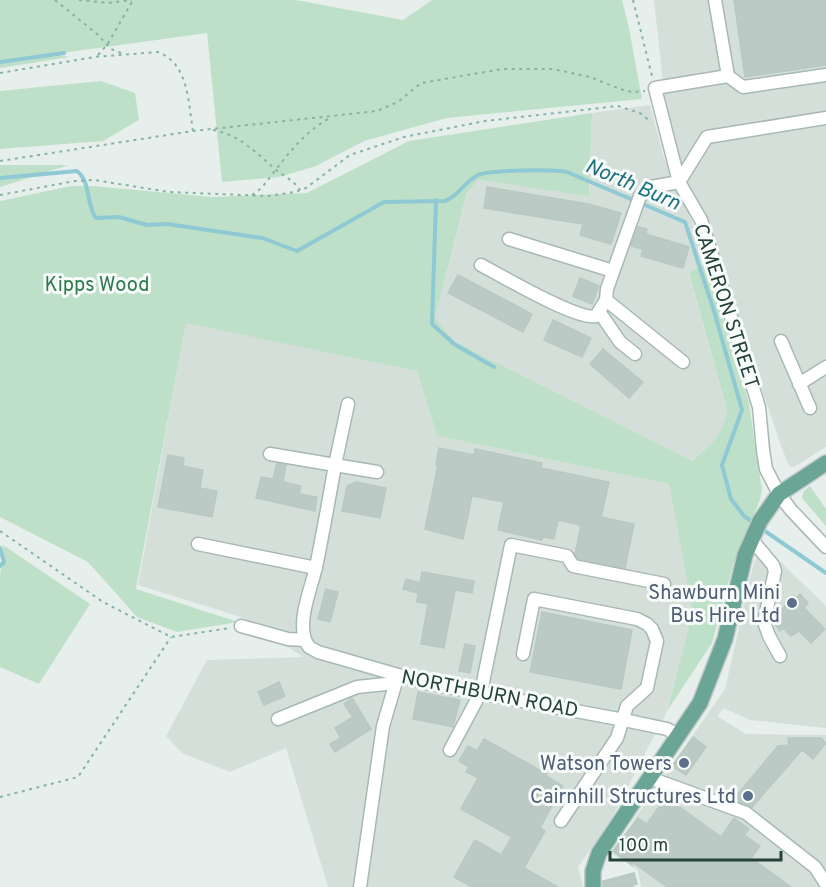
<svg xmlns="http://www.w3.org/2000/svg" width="826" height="887" font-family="Overpass,sans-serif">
	<rect width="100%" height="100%" fill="#e6efeb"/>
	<path fill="#d4dfda" d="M654 0H826V447L794 467 789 466 780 443 747 344 708 219 692 197 668 128Z
		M650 105 664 158 689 213 707 264 689 274 727 410 725 426 714 442 691 461 456 342 435 318 467 194 477 180 589 195 592 113Z
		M186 322 417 371 437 436 669 484 694 611 666 713 610 821 578 867 583 887H328L286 748 230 772 182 753 166 736 207 660 303 657 244 618 138 585Z
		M764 546 826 606V728L750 720 724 708 717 716 746 734 826 735V887H641L638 870 611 853 725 689 754 562Z"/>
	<path fill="#bfe0c8" d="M0 0H296L403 20 432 0H622L629 28 642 99 447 118 364 141 316 166 279 177 222 182 207 33 55 54 69 57 0 68Z
		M101 81 135 93 139 120 103 141 0 149V91Z
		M592 113 589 196 478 180 467 193 435 318 456 342 692 461C711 444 723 437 727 410L689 273 707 264 749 403 762 491 760 500 734 562 712 643 667 711 693 611 669 484 437 436 417 371 186 323 136 589 238 622 177 632 137 617 88 562 0 517V201L71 186H93L212 197 307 193 409 141Z
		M0 165H69L0 187Z
		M810 486 826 509V526L802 498 804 491Z
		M3 545 90 604 39 684 0 667V577Z"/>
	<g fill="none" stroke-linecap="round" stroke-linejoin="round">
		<path stroke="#8ec9d4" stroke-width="4" d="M0 62 64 53
			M0 178 77 171C91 182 86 205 96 218L119 217 147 225 167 224 262 238 297 251 384 202 445 201C459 196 465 181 478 175 487 170 555 169 567 172L685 222 714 311 742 410 722 465 731 499 744 516 754 523
			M436 200 432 324 454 344 494 367
			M762 529 826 573
			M0 548 4 562 0 566"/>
	</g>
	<path fill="#bbcac4" stroke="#b8c9c2" stroke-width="1.5" d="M734 0H826V65L745 77Z
		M487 187 588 204 621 213 611 244 580 235 583 224 484 208Z
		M638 227 647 229 646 234 689 247 683 268 641 256 643 249 631 246Z
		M458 275 532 314 523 332 448 293Z
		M580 278 599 286 592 304 573 296Z
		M553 320 591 338 582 357 544 340Z
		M603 349 643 382 629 398 590 364Z
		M439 448 474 455 475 449 542 463 541 468 609 482 601 517 634 524 625 568 578 559 575 554 581 526 577 524 558 520 554 539 543 537 542 540 498 530 504 502 472 496 463 539 425 529 438 465H436Z
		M168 455 184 458 183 466 203 470 200 488 217 491 212 517 158 507Z
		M277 463 286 465 283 482 301 486 299 494 317 497 315 511 256 498 261 477 273 479Z
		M356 482 386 488 380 518 342 511 347 486Z
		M422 572 474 581 472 593 455 590 444 648 421 644 428 604 417 602 418 593 403 589 406 579 420 583Z
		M326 589 338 592 330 622 318 619Z
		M800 594 808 603 804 608 825 629 811 643 799 631 791 636 783 628 780 631 773 621 774 617 794 597 796 598Z
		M542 612 632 630 621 689 530 672Z
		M465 644 475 646 470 673 459 671Z
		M279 682 285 696 264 705 258 692Z
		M418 692 460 700 453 727 413 719Z
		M352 698 371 729 335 752 330 744 341 738 335 728 353 717 344 704Z
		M693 737 706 747 686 775 672 766Z
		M788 738H821L826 743 813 759 802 750 752 807 733 800 778 746 789 745Z
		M484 739 547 774 546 776 563 786 540 828 545 831 524 868 558 887H472L454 877 475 840 501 855 512 837 461 809 478 778 466 772 469 767 459 761 468 746 477 751Z
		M666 797 721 837 734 818 749 829 744 835 760 846 751 858 791 887H667L631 861 632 865 613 851 638 818 647 824Z
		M634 873 637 884 633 885V887H603V881Z"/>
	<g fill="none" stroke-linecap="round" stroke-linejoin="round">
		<g stroke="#a8b8b2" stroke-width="15">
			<path id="minor" d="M715 0 728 76 743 87 826 75
				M728 76 655 88 679 182 701 220 759 407 763 450 766 469 779 494 791 510 826 547
				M509 239 613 271
				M481 265C502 276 578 321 596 316L606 300 607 289 640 196 651 187 679 182 707 137 826 118
				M606 300 683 362
				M600 313 620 342 635 354
				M781 341 810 408
				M799 384 826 367
				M270 454 335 465 348 404
				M752 540 773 565 775 571 764 622 769 636 780 656
				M198 544 316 568
				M241 626 288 639 305 640 309 647 318 652 426 683 624 720 667 729 679 736
				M305 640C298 618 311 589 316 567 323 533 329 499 335 465L377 472
				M523 654 534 599 637 619 647 624 652 629 657 641 647 688 627 706 617 738 561 821
				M278 719 357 687 396 683
				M450 750 481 692 511 545 567 556 573 566 664 584
				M650 778 746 813 815 867 826 884
				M360 887 383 726 398 675"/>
		</g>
		<g stroke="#c2cac8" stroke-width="18">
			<path id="major" d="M593 887V871L599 853 700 703 725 639 745 555 760 521 779 494 826 463"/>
		</g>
		<path stroke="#86b3a5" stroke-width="2" stroke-dasharray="3 4.5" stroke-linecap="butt" d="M55 0 97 34 111 49 121 53
			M79 0 108 3 132 0
			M633 0 652 76
			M98 55 107 45 133 0
			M0 73 94 57 158 52C189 64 188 102 193 131
			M213 130C240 135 255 152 275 169 283 176 294 180 300 190
			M0 161 193 131 377 111 398 102 421 83 503 69H553L590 77 620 89 632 92 645 91
			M0 195 75 181 94 180 169 192 268 196 295 192 306 188 350 155 404 137 485 121 618 106 640 113 651 122
			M252 195C262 189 267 181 274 172 291 150 308 129 332 117
			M0 531 103 602 171 637 230 628
			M0 797 78 777 171 637"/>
		<use href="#minor" stroke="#fff" stroke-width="12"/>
		<use href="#major" stroke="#6aa596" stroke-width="15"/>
	</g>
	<g fill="#5c6f8a" stroke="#f7fbf9" stroke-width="2">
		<circle cx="792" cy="603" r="6"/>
		<circle cx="684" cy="763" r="6"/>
		<circle cx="748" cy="796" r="6"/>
	</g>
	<g text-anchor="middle" stroke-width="6" stroke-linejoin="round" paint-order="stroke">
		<g font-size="20" fill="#2d7a4b" stroke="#f7fbf9">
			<text x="97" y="291">Kipps Wood</text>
		</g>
		<g font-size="20" fill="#24423a" stroke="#f7fbf9">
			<text transform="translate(727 306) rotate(72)" y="7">CAMERON STREET</text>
			<text transform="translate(490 693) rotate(11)" y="7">NORTHBURN ROAD</text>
		</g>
		<g font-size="20" fill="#4e5e75" stroke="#f7fbf9" text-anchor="end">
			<text x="780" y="599">Shawburn Mini<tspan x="780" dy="23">Bus Hire Ltd</tspan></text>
			<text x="672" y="770">Watson Towers</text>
			<text x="736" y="803">Cairnhill Structures Ltd</text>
		</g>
		<g font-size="21" font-style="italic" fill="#1c6f80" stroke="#f7fbf9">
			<text transform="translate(633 184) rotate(23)" y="7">North Burn</text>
		</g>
	</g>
	<path d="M610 851v9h171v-9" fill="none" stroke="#24423a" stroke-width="3"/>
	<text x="619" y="851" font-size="18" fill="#24423a" stroke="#f7fbf9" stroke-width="4.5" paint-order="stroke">100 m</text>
</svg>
